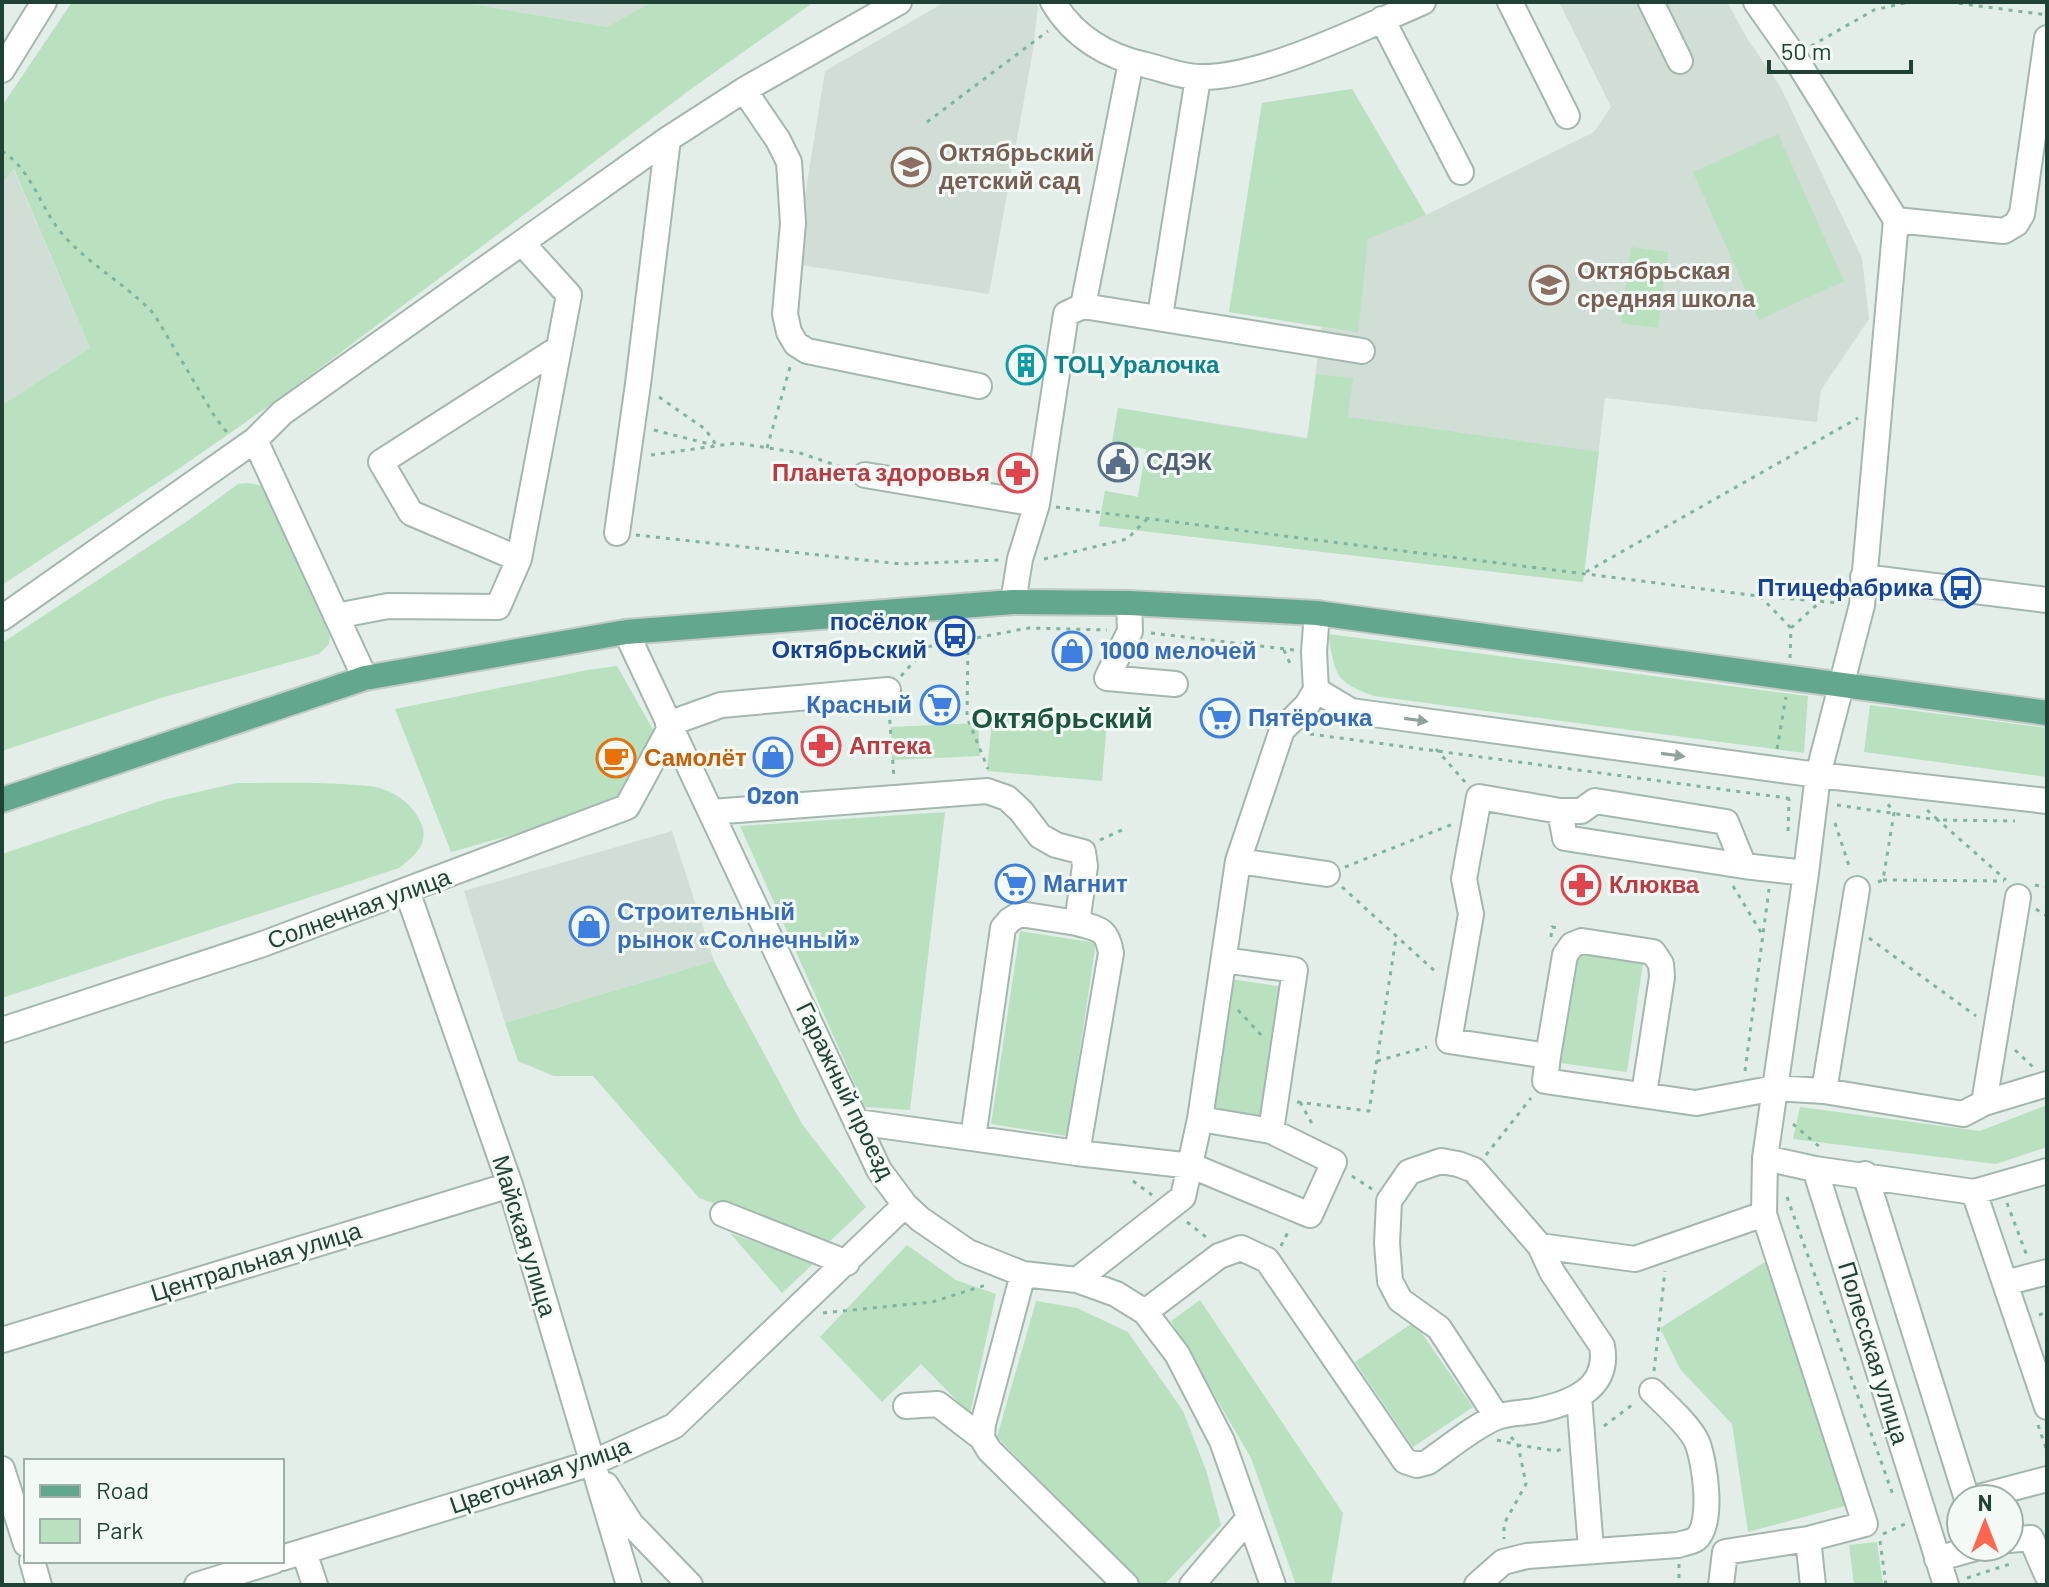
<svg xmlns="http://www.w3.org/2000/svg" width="2049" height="1587" font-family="Barlow,sans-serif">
	<rect width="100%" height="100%" fill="#e2eee7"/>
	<path fill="#d0ded6" d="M460 2H652L607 27Z
		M945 2H1035L1038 6 1033 50 989 294 794 264 825 71Z
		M1559 2H1727L1748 40 1780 86 1862 258 1869 319 1821 390 1817 422 1605 398 1583 582 1099 526 1105 491 1138 497 1146 449 1112 443 1118 408 1308 438 1321 327 1229 312 1262 103 1352 89 1426 215 1594 132 1611 107Z
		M13 168 90 348 2 405V183Z
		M672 831 714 961 505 1023 464 891Z"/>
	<path fill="#b9e1c0" d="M72 2H460L607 27 652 2H814L691 89 276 401 177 470 2 585V405L90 348 14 169 2 183V106Z
		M1352 89 1426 215 1368 239 1358 332 1229 312 1262 103Z
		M1778 134 1844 281 1759 320 1693 172Z
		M1631 247 1668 252 1658 328 1621 323Z
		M1316 374 1353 378 1348 417 1599 452 1583 582 1099 526 1105 491 1138 497 1146 449 1112 443 1118 408 1307 439Z
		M248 483 263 486 330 636 329 644 319 654 164 697 2 751V643L189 520 238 484Z
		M1328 634 1808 696 1804 753 1374 696C1334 681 1336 676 1328 634Z
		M617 666 659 740 611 807 451 852 395 709 588 670Z
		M1870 705 2047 728V777L1864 752Z
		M993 711 1107 722 1102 781 987 771Z
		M978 723 980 756 892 760 891 727Z
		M237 783C272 783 307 782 342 784 354 785 368 785 380 788 398 794 413 805 421 823 430 844 414 856 399 868L2 998V854L163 800Z
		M945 812 910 1110 865 1107 740 826Z
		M1020 931 1096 943 1067 1136 991 1124Z
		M1576 953 1643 963 1627 1072 1560 1063Z
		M714 961 802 1124 866 1207 826 1245 699 1198 593 1076H554L518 1061 505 1023Z
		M1230 979 1284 987 1264 1116 1211 1108Z
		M2047 1105V1147L1996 1164 1793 1139 1800 1107 1980 1131Z
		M730 1233 814 1263 782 1293Z
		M907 1245 956 1280 996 1294 970 1414 921 1364 882 1402 820 1337Z
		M1776 1255 1852 1504 1748 1532 1732 1424 1680 1369 1660 1328Z
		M1200 1300 1343 1513 1331 1585H1296L1251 1458 1171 1321Z
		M1036 1301 1077 1308 1128 1332 1183 1411 1206 1470 1221 1525 1164 1585H1142L997 1437Z
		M1414 1322 1473 1407 1413 1447 1355 1362Z
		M1877 1542 1883 1585H1854L1849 1545Z"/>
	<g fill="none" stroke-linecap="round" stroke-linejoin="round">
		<g stroke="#a4b7ae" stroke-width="28">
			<path id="minor" d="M1053 2C1073 36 1107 57 1146 65 1162 69 1182 77 1199 77 1262 79 1364 27 1423 2
				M1510 2 1567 116
				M1651 2 1680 61
				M1756 2 1794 56 1896 220 1862 605 1818 775 1806 873 1765 1158 1764 1214 1865 1524 1808 1539 1813 1585
				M1382 19 1461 172
				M2 70 44 2
				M744 90 778 140 789 162 793 223 785 314 789 332 796 344 807 351 979 386
				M1896 220 2004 231 2016 224 2022 214 2047 38
				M522 243 569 295 519 559 411 513 381 462 559 348
				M1083 306 1362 351
				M1160 316 1198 78
				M255 440 365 678
				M865 475 1037 504
				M617 533 638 384 668 139
				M1863 577 2047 600
				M1013 602 1020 559 1037 504 1066 314 1083 306 1131 62
				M1129 603 1130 631 1107 678 1175 684
				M336 616 388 606 498 607 519 559
				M2 618 255 440 282 413 668 139 744 90 899 2
				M626 632 879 1170 905 1205 920 1219 968 1252 1023 1274 1077 1280 1116 1294 1145 1312 1177 1354 1222 1441 1273 1585
				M1316 690 1351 711 1818 775 2047 801
				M668 724 721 705 888 690
				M1560 811H1581L1595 801 1726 822 1744 866
				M711 812 987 791 1007 798 1021 811 1040 836 1056 845 1083 852 1085 866 1077 923C1098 929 1107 928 1111 953L1077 1153 1192 1166 1310 1215 1334 1162 1271 1131 1295 970 1224 960
				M1238 861 1327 874
				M1806 873 1744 866 1565 838 1560 811 1479 797 1464 879 1471 914 1449 1041 1548 1056 1545 1081 1696 1103 1775 1088 1824 1091 1963 1114 1984 1103 2047 1084
				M407 891 510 1185 629 1585
				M2 1030 263 944 627 807 670 728
				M1548 1056 1565 955 1572 945 1582 941 1653 952 1661 964 1662 977 1644 1094
				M1824 1091 1857 889
				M1984 1103 2018 897
				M1200 1119 1271 1131
				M857 1122 1077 1153
				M973 1138 1003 928 1010 920 1020 914 1077 923
				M1765 1158 1815 1169 1946 1585
				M1815 1169 1974 1192 2047 1171
				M1865 1174 1967 1499
				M1974 1192 2047 1407
				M723 1214 847 1263
				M1023 1274 983 1424 982 1438 989 1450 1126 1585
				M1077 1280 1183 1197 1200 1119 1238 861 1282 730 1307 705 1316 690 1314 652 1317 613
				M2005 1283 2047 1272
				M1145 1312 1219 1256 1241 1248 1267 1260 1405 1461 1417 1465 1428 1462C1447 1449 1476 1425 1497 1417 1508 1413 1522 1413 1534 1411 1570 1404 1610 1389 1602 1346L1552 1272 1540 1246 1635 1259 1764 1214
				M2 1340 510 1185
				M1579 1396 1591 1550
				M906 1406 938 1404 982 1438
				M1497 1417 1439 1328 1400 1300 1390 1281 1387 1243 1389 1201 1409 1172 1441 1161 1458 1164 1474 1170 1540 1246
				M2 1469 26 1544
				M606 1485 631 1524 690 1585
				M1971 1499 2047 1479
				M2009 1540 2031 1538 2047 1575
				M304 1552 315 1585
				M282 1558 592 1463 674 1426 905 1205
				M1937 1559 1979 1547
				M32 1561 39 1585
				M197 1585 274 1561
				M1192 1585 1248 1519
				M1477 1585 1503 1562 1527 1556 1678 1545C1684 1543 1692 1542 1696 1539 1714 1524 1705 1462 1697 1442 1690 1426 1665 1404 1652 1391
				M1721 1585 1725 1552 1808 1539"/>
		</g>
		<g stroke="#c1cac6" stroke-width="28">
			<path id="major" d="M2 800 365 678 626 632 1013 602 1129 603 1317 613 2047 713"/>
		</g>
		<path stroke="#80b49e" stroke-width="3" stroke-dasharray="4 6" stroke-linecap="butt" d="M1949 2 2047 15
			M1811 46 1874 10 1909 2
			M927 122 1048 31
			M2 151C34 172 40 209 64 236 91 266 127 285 154 314L215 417 229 435
			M659 397 705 429 717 446
			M654 430 713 445
			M767 448 790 367
			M651 455 737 443 800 453 844 468
			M1056 507 1759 596 1839 603
			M636 535 901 564 999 560
			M1044 559 1127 539 1148 518
			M1586 572 1858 418
			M1760 596 1791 628
			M1151 633 1294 650
			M968 641 967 717 988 769
			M1284 650 1292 668
			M1790 658 1791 628 1820 602
			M901 676 927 647 1029 628 1107 630
			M889 710 894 778
			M1310 734 1794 799
			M1436 749 1465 782
			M1777 749 1786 697
			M1837 805 1938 820 2006 880
			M1927 810 1938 820 2015 821
			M1835 823 1850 869
			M1788 831 1789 799
			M1100 840 1122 830
			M1345 867 1453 824
			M1883 880 2004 881
			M1878 882 1883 880 1894 813 1888 804
			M2035 885 2047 887
			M1733 886 1762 934
			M1342 887 1437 973
			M2036 909 2047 916
			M1551 937 1552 927 1559 928
			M1869 938 1976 1016
			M1238 1010 1263 1037
			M2015 1050 2033 1067
			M1377 1061 1427 1047
			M1745 1071 1769 889
			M1297 1102 1369 1111 1396 938
			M1300 1102 1314 1127
			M1793 1124 1821 1148
			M1486 1155 1531 1098
			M1352 1176 1372 1189
			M1133 1181 1152 1195
			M1787 1197 1893 1495
			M2007 1203 2027 1256
			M1187 1222 1206 1237
			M1281 1246 1290 1228
			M823 1313 932 1302 989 1284
			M2039 1315 2047 1312
			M1654 1371 1665 1271
			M2038 1425 2047 1451
			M1604 1426 1636 1402
			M1511 1437 1518 1445 1556 1451 1562 1449
			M1497 1440 1518 1445 1526 1484 1504 1524V1539
			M1883 1534 1905 1524
			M1880 1541 1886 1585
			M1679 1564V1585
			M1967 1578 2013 1563"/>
		<use href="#minor" stroke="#fff" stroke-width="24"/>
		<use href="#major" stroke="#63a78e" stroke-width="24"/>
	</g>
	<defs><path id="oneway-solid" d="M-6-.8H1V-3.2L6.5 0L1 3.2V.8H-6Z" transform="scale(2)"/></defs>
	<g fill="#90a09a">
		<use href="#oneway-solid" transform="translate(1416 720) rotate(8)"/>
		<use href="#oneway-solid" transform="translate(1673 755) rotate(8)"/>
	</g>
	<defs>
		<g id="school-ring" transform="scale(2)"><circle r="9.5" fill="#f3faf6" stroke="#8d6e63" stroke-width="1.5"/><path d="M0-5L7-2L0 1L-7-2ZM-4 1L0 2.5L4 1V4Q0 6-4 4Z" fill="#8d6e63"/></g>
		<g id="building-ring" transform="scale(2)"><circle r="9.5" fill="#f3faf6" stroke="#0f9aa8" stroke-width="1.5"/><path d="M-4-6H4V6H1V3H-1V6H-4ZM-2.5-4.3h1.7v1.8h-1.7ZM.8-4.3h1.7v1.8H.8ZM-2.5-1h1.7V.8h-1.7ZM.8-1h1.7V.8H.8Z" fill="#0f9aa8"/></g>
		<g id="civic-ring" transform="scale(2)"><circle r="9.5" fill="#f3faf6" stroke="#5c6f8a" stroke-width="1.5"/><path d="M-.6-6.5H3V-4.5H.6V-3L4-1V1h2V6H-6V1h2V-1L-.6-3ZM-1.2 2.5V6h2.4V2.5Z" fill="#5c6f8a"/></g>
		<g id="pharmacy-ring" transform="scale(2)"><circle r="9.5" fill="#f3faf6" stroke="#e0444e" stroke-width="1.5"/><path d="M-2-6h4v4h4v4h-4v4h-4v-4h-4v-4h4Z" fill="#e0444e"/></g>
		<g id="bus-ring" transform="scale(2)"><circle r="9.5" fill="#f3faf6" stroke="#1a4fb4" stroke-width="1.5"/><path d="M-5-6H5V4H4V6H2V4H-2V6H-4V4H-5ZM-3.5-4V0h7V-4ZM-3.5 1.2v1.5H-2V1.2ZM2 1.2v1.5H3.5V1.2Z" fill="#1a4fb4"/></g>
		<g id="shop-ring" transform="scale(2)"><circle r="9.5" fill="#f3faf6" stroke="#3f7fe0" stroke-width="1.5"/><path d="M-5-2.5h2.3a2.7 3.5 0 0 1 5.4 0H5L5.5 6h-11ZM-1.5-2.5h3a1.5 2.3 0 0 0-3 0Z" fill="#3f7fe0"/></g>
		<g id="supermarket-ring" transform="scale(2)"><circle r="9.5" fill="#f3faf6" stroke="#3f7fe0" stroke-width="1.5"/><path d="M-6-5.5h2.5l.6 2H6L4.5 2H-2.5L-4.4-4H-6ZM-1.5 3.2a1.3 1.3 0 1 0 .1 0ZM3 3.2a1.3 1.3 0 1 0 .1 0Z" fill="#3f7fe0"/></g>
		<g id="cafe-ring" transform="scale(2)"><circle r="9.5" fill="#f3faf6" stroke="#e8710a" stroke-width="1.5"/><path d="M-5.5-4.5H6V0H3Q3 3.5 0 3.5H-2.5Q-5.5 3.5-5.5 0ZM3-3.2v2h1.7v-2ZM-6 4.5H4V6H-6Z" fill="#e8710a"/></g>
	</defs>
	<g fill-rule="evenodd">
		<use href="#school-ring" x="911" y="167"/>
		<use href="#school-ring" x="1549" y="285"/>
		<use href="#building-ring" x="1026" y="365"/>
		<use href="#civic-ring" x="1118" y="462"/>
		<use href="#pharmacy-ring" x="1018" y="473"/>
		<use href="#bus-ring" x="1961" y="588"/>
		<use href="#bus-ring" x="955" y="636"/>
		<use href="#shop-ring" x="1072" y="651"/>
		<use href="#supermarket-ring" x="940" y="705"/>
		<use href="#supermarket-ring" x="1220" y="718"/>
		<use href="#pharmacy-ring" x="821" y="746"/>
		<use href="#shop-ring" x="773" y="757"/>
		<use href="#cafe-ring" x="616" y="758"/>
		<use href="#supermarket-ring" x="1015" y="884"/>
		<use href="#pharmacy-ring" x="1581" y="885"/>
		<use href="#shop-ring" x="589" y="926"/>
	</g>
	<g text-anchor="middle" stroke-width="6" stroke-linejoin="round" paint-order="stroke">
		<g font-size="24" font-weight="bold" fill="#785e54" stroke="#f3faf6" text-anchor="start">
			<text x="939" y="161">Октябрьский<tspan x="939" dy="28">детский сад</tspan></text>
			<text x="1577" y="279">Октябрьская<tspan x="1577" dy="28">средняя школа</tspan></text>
		</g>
		<g font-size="24" font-weight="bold" fill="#0d838f" stroke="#f3faf6" text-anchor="start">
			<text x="1054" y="373">ТОЦ Уралочка</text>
		</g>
		<g font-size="24" font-weight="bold" fill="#4e5e75" stroke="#f3faf6" text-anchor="start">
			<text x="1146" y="470">СДЭК</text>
		</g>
		<g font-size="24" font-weight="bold" fill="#be3a42" stroke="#f3faf6" text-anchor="start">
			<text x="990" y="481" text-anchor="end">Планета здоровья</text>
			<text x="849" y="754">Аптека</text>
			<text x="1609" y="893">Клюква</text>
		</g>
		<g font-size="24" font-weight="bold" fill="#164399" stroke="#f3faf6" text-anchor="end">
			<text x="1933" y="596">Птицефабрика</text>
			<text x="927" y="630">посёлок<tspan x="927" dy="28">Октябрьский</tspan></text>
		</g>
		<g font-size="24" font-weight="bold" fill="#366cbe" stroke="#f3faf6" text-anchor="start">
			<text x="1100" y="659">1000 мелочей</text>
			<text x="912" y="713" text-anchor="end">Красный</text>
			<text x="1248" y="726">Пятёрочка</text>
			<text x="773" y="804" text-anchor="middle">Ozon</text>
			<text x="1043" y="892">Магнит</text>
			<text x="617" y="920">Строительный<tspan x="617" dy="28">рынок «Солнечный»</tspan></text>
		</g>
		<g font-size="24" font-weight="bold" fill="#c56008" stroke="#f3faf6" text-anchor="start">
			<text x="644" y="766">Самолёт</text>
		</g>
		<g font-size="24" fill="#204135" stroke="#f3faf6">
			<text transform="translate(359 909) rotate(-20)" y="8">Солнечная улица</text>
			<text transform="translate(845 1091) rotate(64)" y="8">Гаражный проезд</text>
			<text transform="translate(524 1236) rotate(73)" y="8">Майская улица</text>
			<text transform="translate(256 1262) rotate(-17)" y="8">Центральная улица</text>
			<text transform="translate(1873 1353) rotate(73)" y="8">Полесская улица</text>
			<text transform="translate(540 1476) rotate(-19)" y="8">Цветочная улица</text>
		</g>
		<g font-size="28" font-weight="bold" fill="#1a5540" stroke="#f3faf6">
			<text x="1062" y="728">Октябрьский</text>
		</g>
	</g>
	<rect width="2049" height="1587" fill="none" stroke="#204135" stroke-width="8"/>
	<rect x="24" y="1459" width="260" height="104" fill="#f3faf6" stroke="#9fb0a9" stroke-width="2"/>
	<rect x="40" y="1485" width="40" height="12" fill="#63a78e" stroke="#9fb0a9" stroke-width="2"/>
	<text x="96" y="1499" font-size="24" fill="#204135">Road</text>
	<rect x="40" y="1519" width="40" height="24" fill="#b9e1c0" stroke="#9fb0a9" stroke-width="2"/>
	<text x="96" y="1539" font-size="24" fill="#204135">Park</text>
	<g transform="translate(1985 1523)"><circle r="38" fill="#f3faf6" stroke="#9fb0a9" stroke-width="2"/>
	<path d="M0-6L14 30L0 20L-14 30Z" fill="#ff6750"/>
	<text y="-12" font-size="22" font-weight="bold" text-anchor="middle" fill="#204135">N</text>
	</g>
	<path d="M1769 60v12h142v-12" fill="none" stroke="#204135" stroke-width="4"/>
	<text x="1781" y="60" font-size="24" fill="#204135" stroke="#f3faf6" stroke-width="6" paint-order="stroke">50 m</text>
</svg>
